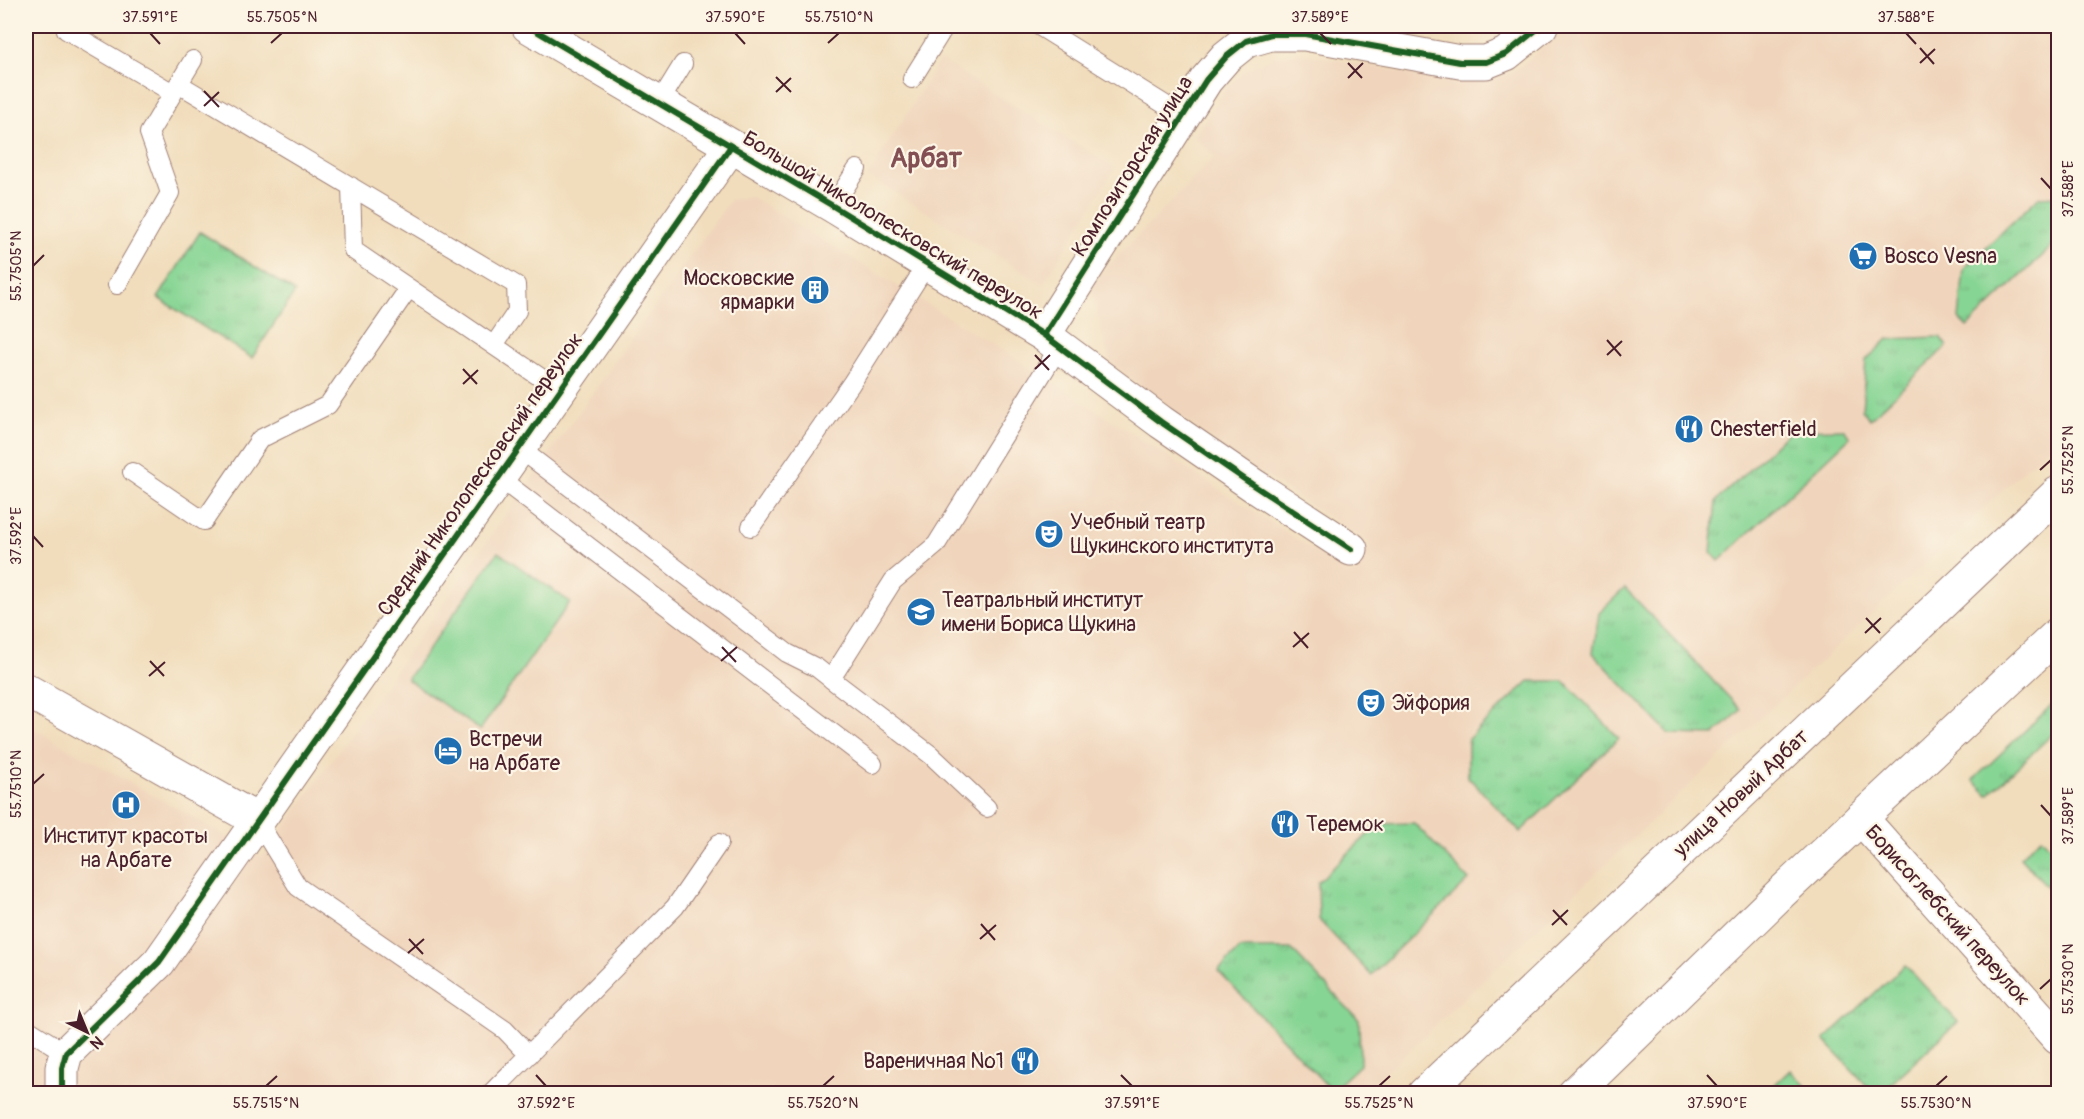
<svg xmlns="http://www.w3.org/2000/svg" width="2084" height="1119" font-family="Pangolin,sans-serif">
	<defs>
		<pattern id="grass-tufts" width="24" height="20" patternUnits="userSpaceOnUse" patternTransform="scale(1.5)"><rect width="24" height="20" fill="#87d594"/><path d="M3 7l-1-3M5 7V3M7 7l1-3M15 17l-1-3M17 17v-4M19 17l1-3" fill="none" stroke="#76b680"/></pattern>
	</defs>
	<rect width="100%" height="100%" fill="#fcf5e5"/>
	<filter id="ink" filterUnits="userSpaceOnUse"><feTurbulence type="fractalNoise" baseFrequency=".0167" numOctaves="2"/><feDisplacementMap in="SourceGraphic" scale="12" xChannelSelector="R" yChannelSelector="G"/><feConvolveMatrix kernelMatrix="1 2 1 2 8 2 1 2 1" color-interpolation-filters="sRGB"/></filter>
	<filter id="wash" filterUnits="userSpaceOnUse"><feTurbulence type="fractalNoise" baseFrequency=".008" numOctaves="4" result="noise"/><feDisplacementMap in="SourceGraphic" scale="24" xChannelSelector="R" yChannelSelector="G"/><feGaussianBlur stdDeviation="1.35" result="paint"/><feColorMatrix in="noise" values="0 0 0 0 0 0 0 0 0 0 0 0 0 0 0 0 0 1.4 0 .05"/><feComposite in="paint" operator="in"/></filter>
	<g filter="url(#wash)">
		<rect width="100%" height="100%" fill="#f1ddbc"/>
		<path fill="#f0d5bc" d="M1565 26H2058V438L1363 1093H26V724L263 857 730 200 750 196 1010 355 1351 574 1370 544 1227 451 1110 363 1091 288 1103 271 1215 157 1194 137 1224 91 1244 71 1273 57 1297 53 1459 81 1484 80 1502 75 1518 68 1537 53Z
			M940 60 1115 168 1043 284 868 176Z"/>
		<path fill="url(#grass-tufts)" stroke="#687a60" stroke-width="1.5" d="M2058 196V241L1967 327 1959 319 1964 268 2039 197Z
			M200 232 295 292 252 358 158 298Z
			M1940 337 1947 346 1870 419 1862 410 1866 360 1888 339Z
			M1843 429 1850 437 1719 561 1711 552 1716 501 1791 430Z
			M1625 588 1741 710 1714 735 1669 734 1593 653 1599 613Z
			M1529 681H1564L1619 738 1520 832 1468 777V739Z
			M2058 699V729L1988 795 1973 780Z
			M1414 823 1469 880 1371 975 1319 920 1318 882 1379 824Z
			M2041 837 2058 855V898L2020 857Z
			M1240 949H1291L1359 1020 1360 1065 1332 1091 1218 971Z
			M1905 965 1958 1022 1881 1093H1874L1824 1040Z
			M1790 1070 1813 1093H1766Z"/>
		<path fill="#87d594" stroke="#687a60" stroke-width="1.5" d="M498 552 570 602 480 730 407 679Z"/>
	</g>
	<g filter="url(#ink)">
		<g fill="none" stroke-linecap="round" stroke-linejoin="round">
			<g stroke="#9e7e74" stroke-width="20">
				<path id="service" d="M1039 26 1183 116
					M66 30 173 93
					M912 79 945 26
					M179 84 516 285 517 311 494 345
					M659 103 683 64
					M351 186 353 250 559 390
					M833 206 857 169
					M117 285 170 193 149 133 193 60
					M519 448 787 653 817 668 831 679
					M132 472 204 521 260 439 328 405 409 288
					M498 477 873 764
					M751 527 851 384 927 264
					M987 808 931 755 831 679 893 581 936 545 1059 347
					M257 820 298 887 505 1030 529 1055
					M26 1028 66 1053
					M490 1094 675 907 719 843"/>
			</g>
			<g stroke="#9e7e74" stroke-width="35">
				<path id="minor" d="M528 26 833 206 1044 335 1161 422 1253 485 1351 549
					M1044 335 1206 80 1226 57 1246 41 1271 34H1305L1460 62H1486L1506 54 1541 26
					M26 690 257 820
					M1861 818 2058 1038
					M62 1094V1068L66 1053 159 962 731 146"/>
			</g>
			<g stroke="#9e7e74" stroke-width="35">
				<path id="primary" d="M1424 1094 2058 493
					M1574 1094 1781 893 2058 634"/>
			</g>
			<use href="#service" stroke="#fff" stroke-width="18"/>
			<use href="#minor" stroke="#fff" stroke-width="33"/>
			<use href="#primary" stroke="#fff" stroke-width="33"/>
			<g stroke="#fcf5e5" stroke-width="10">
				<path id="cycleway" d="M528 26 833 206 1044 335 1161 422 1253 485 1351 549
					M1044 335 1206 80 1226 57 1246 41 1271 34H1305L1460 62H1486L1506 54 1541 26
					M62 1094V1068L66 1053 159 962 731 146"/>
			</g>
			<use href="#cycleway" stroke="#1b5e20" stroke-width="6"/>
		</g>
	</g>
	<path fill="none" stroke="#4a1f2b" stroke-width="2" d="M150 33 160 44M735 33 745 44M1320 33 1331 44M1906 33 1916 44M271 43 282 33M828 43 839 33M1920 48 1934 64M1348 63 1362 78M1920 63 1935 49M776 77 791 92M1348 78 1363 63M204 91 219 107M776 92 791 78M204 106 219 92M2041 178 2051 189M33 266 44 255M1607 340 1621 356M1035 355 1049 370M1607 355 1622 341M463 369 477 384M1035 369 1050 355M463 384 478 370M2040 470 2051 460M33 536 43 547M1866 618 1880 633M1294 632 1308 648M1865 633 1881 618M722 647 736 662M1293 647 1309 633M150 661 164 676M721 661 737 647M149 676 165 662M33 784 44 774M2041 805 2051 816M1553 910 1567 925M981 924 995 940M1552 925 1568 910M409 939 423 954M980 939 996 925M408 953 424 939M2040 989 2051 979M536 1075 546 1086M1121 1075 1132 1086M1707 1075 1717 1086M266 1086 277 1076M823 1086 834 1076M1379 1086 1390 1076M1936 1086 1947 1076"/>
	<defs>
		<g id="supermarket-disc" transform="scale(1.5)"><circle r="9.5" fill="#1f6fb2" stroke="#fcf5e5"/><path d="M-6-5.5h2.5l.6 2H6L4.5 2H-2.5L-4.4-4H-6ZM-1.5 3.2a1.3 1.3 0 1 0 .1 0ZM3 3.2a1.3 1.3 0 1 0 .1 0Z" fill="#fff"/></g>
		<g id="building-disc" transform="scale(1.5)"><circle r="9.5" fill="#1f6fb2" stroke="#fcf5e5"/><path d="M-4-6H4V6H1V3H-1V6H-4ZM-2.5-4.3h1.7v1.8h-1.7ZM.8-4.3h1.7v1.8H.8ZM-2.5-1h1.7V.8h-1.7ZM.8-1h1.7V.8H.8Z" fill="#fff"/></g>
		<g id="restaurant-disc" transform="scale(1.5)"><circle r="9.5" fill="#1f6fb2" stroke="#fcf5e5"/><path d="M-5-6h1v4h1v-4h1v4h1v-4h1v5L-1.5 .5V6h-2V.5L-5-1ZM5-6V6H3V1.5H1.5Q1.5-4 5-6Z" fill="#fff"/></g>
		<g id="theatre-disc" transform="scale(1.5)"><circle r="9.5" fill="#1f6fb2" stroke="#fcf5e5"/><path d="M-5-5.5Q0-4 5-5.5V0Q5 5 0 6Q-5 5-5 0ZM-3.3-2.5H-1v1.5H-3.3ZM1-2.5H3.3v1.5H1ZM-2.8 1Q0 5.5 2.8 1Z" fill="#fff"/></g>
		<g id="university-disc" transform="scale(1.5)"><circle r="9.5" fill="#1f6fb2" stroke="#fcf5e5"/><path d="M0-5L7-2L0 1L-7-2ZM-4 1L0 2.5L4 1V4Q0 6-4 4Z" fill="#fff"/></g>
		<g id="hotel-disc" transform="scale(1.5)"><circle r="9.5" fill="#1f6fb2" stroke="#fcf5e5"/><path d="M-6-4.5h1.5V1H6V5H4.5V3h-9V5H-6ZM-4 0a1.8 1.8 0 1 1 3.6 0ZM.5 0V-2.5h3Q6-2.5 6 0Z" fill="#fff"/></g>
		<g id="hospital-disc" transform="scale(1.5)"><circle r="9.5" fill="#1f6fb2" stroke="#fcf5e5"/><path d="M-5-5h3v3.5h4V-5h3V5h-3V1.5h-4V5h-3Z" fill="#fff"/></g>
	</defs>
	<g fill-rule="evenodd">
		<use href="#supermarket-disc" x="1863" y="256"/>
		<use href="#building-disc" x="815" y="290"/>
		<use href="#restaurant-disc" x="1689" y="429"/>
		<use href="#theatre-disc" x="1049" y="534"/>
		<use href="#university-disc" x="921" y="612"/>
		<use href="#theatre-disc" x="1371" y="703"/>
		<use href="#hotel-disc" x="448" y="751"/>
		<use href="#hospital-disc" x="126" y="805"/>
		<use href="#restaurant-disc" x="1285" y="824"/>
		<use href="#restaurant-disc" x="1025" y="1061"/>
	</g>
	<g text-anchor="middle" stroke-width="4.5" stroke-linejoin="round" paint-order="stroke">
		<g font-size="21" fill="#4a1f2b" stroke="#fcf5e5">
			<text transform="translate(1132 166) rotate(-58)" y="7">Композиторская улица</text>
			<text transform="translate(893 225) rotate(31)" y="7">Большой Николопесковский переулок</text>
			<text transform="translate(480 474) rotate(-55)" y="7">Средний Николопесковский переулок</text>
			<text transform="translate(1741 793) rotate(-43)" y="7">улица Новый Арбат</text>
			<text transform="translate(1948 915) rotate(48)" y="7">Борисоглебский переулок</text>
		</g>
		<g font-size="21" fill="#4a1f2b" stroke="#fcf5e5" text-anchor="start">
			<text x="1884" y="263">Bosco Vesna</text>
			<text x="794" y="285" text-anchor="end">Московские<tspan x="794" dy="24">ярмарки</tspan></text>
			<text x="1710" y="436">Chesterfield</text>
			<text x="1070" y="529">Учебный театр<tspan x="1070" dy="24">Щукинского института</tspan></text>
			<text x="942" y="607">Театральный институт<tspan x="942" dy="24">имени Бориса Щукина</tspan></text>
			<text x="1392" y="710">Эйфория</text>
			<text x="469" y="746">Встречи<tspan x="469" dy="24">на Арбате</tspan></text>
			<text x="1306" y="831">Теремок</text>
			<text x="126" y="843" text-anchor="middle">Институт красоты<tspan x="126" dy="24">на Арбате</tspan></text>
			<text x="1004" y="1068" text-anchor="end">Вареничная №1</text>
		</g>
		<g font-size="27" font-weight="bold" fill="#834f52" stroke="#fcf5e5">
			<text x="926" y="167">Арбат</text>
		</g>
	</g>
	<rect width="2084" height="1119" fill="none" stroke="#fcf5e5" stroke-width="66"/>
	<g transform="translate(87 1032) rotate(137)" stroke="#fcf5e5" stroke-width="4.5" paint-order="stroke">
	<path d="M0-4.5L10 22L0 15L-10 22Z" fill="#4a1f2b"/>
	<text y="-9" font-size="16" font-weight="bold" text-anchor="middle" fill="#4a1f2b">N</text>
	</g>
	<rect x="33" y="33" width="2018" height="1053" fill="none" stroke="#4a1f2b" stroke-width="2"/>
	<g font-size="15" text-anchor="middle" fill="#4a1f2b">
		<text x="150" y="22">37.591°E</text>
		<text x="282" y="22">55.7505°N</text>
		<text x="735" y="22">37.590°E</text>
		<text x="839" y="22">55.7510°N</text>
		<text x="1320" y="22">37.589°E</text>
		<text x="1906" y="22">37.588°E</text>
		<text transform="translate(2068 189) rotate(-90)" y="5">37.588°E</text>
		<text transform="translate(16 266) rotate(-90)" y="5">55.7505°N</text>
		<text transform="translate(2068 460) rotate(-90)" y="5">55.7525°N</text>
		<text transform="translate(16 536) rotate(-90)" y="5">37.592°E</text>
		<text transform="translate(16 784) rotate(-90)" y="5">55.7510°N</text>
		<text transform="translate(2068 816) rotate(-90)" y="5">37.589°E</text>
		<text transform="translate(2068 979) rotate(-90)" y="5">55.7530°N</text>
		<text x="266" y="1108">55.7515°N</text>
		<text x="546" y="1108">37.592°E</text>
		<text x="823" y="1108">55.7520°N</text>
		<text x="1132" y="1108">37.591°E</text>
		<text x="1379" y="1108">55.7525°N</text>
		<text x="1717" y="1108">37.590°E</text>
		<text x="1936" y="1108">55.7530°N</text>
	</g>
</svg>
